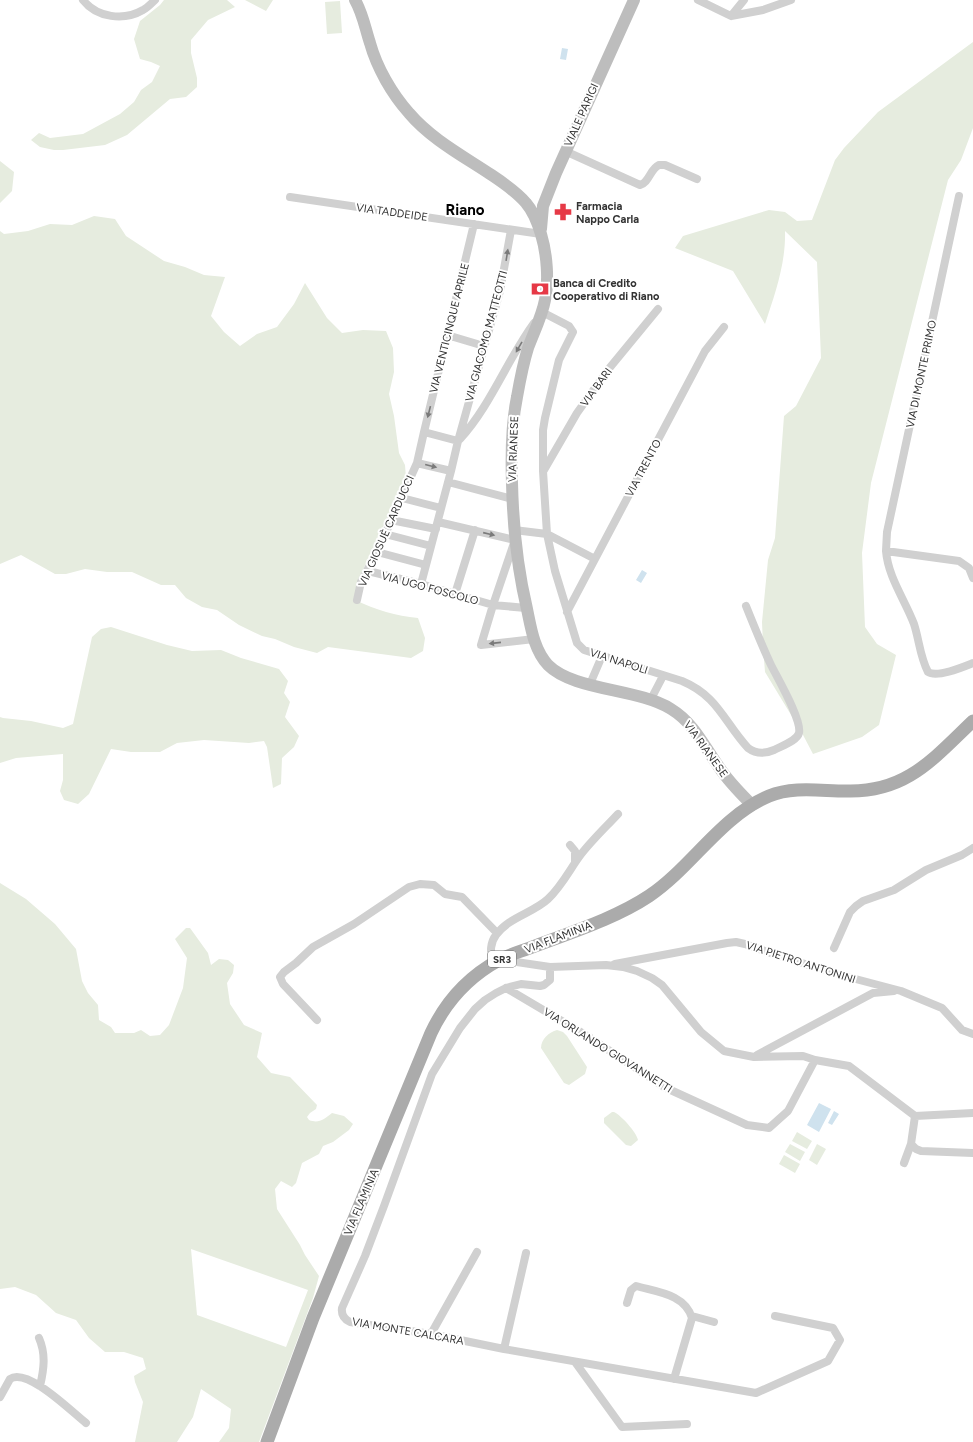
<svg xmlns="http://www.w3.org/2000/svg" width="973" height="1442" font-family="Figtree,sans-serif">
	<rect width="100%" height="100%" fill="#fff"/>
	<path fill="#e6ecdf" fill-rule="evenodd" d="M164 0H227L235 7 208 20 191 40V53L197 78V87L186 97 170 99 127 135 105 145 63 150H54L40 147 31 140 39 133 50 138 83 134 120 114 134 102 141 90 152 82 160 66 151 62 140 59 134 39 140 21 160 5Z
		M245 0H273L266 11Z
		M340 1 342 33 327 34 325 2Z
		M973 42V128L961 160 948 180 871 483 862 553 865 627 877 644 896 655 879 725 862 737 813 754 802 733 765 672 763 646 762 622 768 560 775 538 784 416 796 406 821 358 817 262 785 231C786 263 775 294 765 324L733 271 675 248 683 236 769 210 785 212 797 221 812 220 835 160 844 148 878 112Z
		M0 161 14 172 12 191 0 203Z
		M94 216 115 219 126 236 164 261 185 267 204 275 225 277 211 316 224 332 240 346 257 334 277 327 294 304 305 283 327 318 342 333 363 330 386 331 393 348 394 372 389 394 394 416 399 453 405 465 406 478 361 574 355 600C376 610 396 616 418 618L425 638 423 651 411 658 328 647 317 653 294 647 275 639 262 636 239 625 217 610 202 607 186 598 175 585H161L132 572H107L85 569 66 574H55L21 555 0 564V231L4 234 28 231 50 224 72 225Z
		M111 627 167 645 192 651 221 650 241 658 279 669 288 681 284 693 290 702 285 717 299 736 294 747 282 758 281 784 273 788 267 747 264 741 249 743 204 740 177 743 160 752H131L111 749 89 794 78 804 64 800 60 791 63 780V754L16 758 0 763V717L3 718 31 721 63 728 73 724 92 637 101 629Z
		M0 883 26 899 55 924 76 949 82 981 88 993 98 1005 99 1020 111 1027 115 1033H134L141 1030 150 1036 160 1035 169 1025 183 988 187 958 175 939 186 928H190L208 953 211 965 219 959 228 960 234 965 233 973 227 983 230 1004 244 1025 262 1033 257 1057 271 1073 290 1077 317 1105 316 1109 310 1113 307 1117 309 1120C319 1124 324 1119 332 1113L344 1116 353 1124 349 1130 333 1142 323 1146 319 1154 302 1163 296 1183 292 1187 281 1181 275 1189 277 1209 300 1245 305 1255 319 1276 313 1298 259 1442H219L229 1428 231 1409 201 1389 193 1417 177 1442H135L143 1402 135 1382 134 1376 146 1369 143 1358 124 1352H105L89 1338 76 1320 56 1313 36 1295 15 1287 0 1289ZM191 1249 308 1290 286 1347 197 1315Z
		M557 1030 563 1032 567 1036 587 1067 585 1074 569 1085 564 1083 541 1048C541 1039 549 1032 557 1030Z
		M612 1112H614C621 1115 637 1133 638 1140L631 1146 626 1145 604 1123V1118Z
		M797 1132 812 1141 807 1149 792 1141Z
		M790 1144 805 1152 800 1161 785 1152Z
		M817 1144 826 1149 817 1165 809 1160Z
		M784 1155 800 1164 795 1173 779 1164Z"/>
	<path fill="#cfe2ee" d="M562 48 568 49 566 60 560 59Z
		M642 570 647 573 641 583 636 580Z
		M819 1103 831 1109 819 1132 807 1125Z
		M834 1111 839 1114 832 1125 828 1123Z"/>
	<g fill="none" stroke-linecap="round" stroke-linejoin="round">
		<path stroke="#d0d0d0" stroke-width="8" d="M83 0C97 18 124 21 143 10 147 8 151 4 155 0
			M698 0 731 16 763 10 791 0
			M731 16 744 0
			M565 151 640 185C649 183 650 169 659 165H665L697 179
			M959 196 887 532 886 551 959 561 969 568 973 578
			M290 197 541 234
			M542 312 569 326 573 332 559 360 545 418 543 430V471L547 534 555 571 577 643 584 650 682 681C718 696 724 722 748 748 756 754 765 754 774 750 781 746 797 741 799 733 802 720 778 679 771 665 762 646 754 626 746 606
			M447 335 484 346
			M424 432 474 224
			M460 439C491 405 507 360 534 323
			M544 470 577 413 607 371 658 309
			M451 471 417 463 424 432 458 441
			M448 482 512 499
			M402 498 441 508
			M391 520 436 529
			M438 522 515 540 493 605 481 645 534 639
			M514 530 547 534 595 559
			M385 534 431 546
			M886 551C888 577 905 600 914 624 919 639 920 657 928 672 937 678 963 667 973 663
			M377 552 426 565
			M368 571 421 584 493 605 526 608
			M421 584 451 471 458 441 500 291 511 230
			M455 594 475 530
			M357 600 361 582 377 552 417 463
			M567 612 705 351 724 327
			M590 684 602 656
			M651 699 663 676
			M570 845 575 851V862
			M834 948 850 912 856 906 863 901 894 890 926 870 962 855 973 848
			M503 960 550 967V980L544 985 540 986 521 984 506 988 496 993 485 1000 475 1009 460 1028 432 1074 384 1206 365 1256 342 1308C341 1315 344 1319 350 1322L431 1334 504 1349 756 1393 828 1361 840 1340 833 1328 775 1316
			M492 964C491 954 489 944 496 935 509 917 533 913 548 899 561 887 569 871 579 857 590 842 605 828 618 814
			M615 964 727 943 736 942 745 944 779 956 848 977 901 991 942 1008 962 1030 973 1034
			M550 967 606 965 623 967 637 971 652 978 662 985 701 1032 724 1051 754 1057 803 1056 815 1060 849 1066 915 1116 911 1144 904 1163
			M506 988 589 1037 664 1087 747 1125 769 1128 788 1111 815 1060
			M317 1020 283 984 280 977 284 972 296 963 313 947 354 924 409 887 420 884 434 885 445 894 462 897 497 933
			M757 1055 873 993 894 991
			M915 1116 973 1113
			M911 1144 916 1149 921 1151 973 1153
			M627 1303 631 1290 636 1286C657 1292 685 1294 692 1318L674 1379
			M692 1316 714 1322
			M431 1334 477 1252
			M39 1338C46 1354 44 1369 40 1386
			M504 1349 526 1253
			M575 1362 622 1427 687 1424
			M0 1397 10 1379C27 1367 72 1412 86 1423"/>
		<path stroke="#bdbdbd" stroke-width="12" d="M355 0C363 14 365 28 370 43 377 68 392 94 409 113 431 139 463 156 490 174 502 182 516 191 526 203 533 211 538 224 541 234 547 254 549 280 545 300 542 316 534 332 528 348 523 364 520 380 517 397 511 426 511 454 512 483 513 525 517 567 527 609 531 628 534 650 548 665 574 691 637 688 671 709 694 723 704 746 719 767 728 781 740 793 752 805
			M541 229 543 206 556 173 634 0"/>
		<path stroke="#ababab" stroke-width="13" d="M267 1442 313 1318 431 1033C446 1001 468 977 499 960 510 954 523 951 535 946 572 932 616 918 649 896 692 867 720 817 769 796 793 786 821 791 846 791 906 793 933 759 973 721"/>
	</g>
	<defs><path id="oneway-solid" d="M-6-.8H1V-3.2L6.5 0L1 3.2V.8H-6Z"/></defs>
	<g fill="#7a7a7a">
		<use href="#oneway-solid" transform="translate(507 255) rotate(-81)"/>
		<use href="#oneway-solid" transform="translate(519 347) rotate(120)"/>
		<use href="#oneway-solid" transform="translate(429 412) rotate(104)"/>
		<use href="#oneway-solid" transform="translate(431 466) rotate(14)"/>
		<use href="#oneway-solid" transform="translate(489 534) rotate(13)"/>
		<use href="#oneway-solid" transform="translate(495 643) rotate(174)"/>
	</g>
	<defs>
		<g id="pharmacy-bare" transform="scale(1.38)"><path d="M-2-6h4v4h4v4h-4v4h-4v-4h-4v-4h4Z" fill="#e63946" stroke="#fff" stroke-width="2.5" paint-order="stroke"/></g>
		<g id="bank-bare" transform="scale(1.38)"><path d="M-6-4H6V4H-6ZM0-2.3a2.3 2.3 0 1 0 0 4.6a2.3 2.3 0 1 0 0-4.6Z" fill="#e63946" stroke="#fff" stroke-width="2.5" paint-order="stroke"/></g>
	</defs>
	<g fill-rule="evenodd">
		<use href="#pharmacy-bare" x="563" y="212"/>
		<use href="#bank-bare" x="540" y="289"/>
	</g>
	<g text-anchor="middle" stroke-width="4" stroke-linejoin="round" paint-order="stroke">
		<rect fill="#fff" stroke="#707070" stroke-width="1" x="488" y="951" width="28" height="16" rx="3"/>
		<g font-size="10" font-weight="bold" fill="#333">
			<text x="502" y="963">SR3</text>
		</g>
		<g font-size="11" fill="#333" stroke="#fff">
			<text transform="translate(581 115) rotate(-66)" y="4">VIALE PARIGI</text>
			<text transform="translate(392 212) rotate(8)" y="4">VIA TADDEIDE</text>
			<text transform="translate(449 328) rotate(-76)" y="4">VIA VENTICINQUE APRILE</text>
			<text transform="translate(486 336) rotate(-75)" y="4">VIA GIACOMO MATTEOTTI</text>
			<text transform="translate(921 374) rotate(-78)" y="4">VIA DI MONTE PRIMO</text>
			<text transform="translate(596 387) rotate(-54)" y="4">VIA BARI</text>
			<text transform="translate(513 449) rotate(-88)" y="4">VIA RIANESE</text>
			<text transform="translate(643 468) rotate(-62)" y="4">VIA TRENTO</text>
			<text transform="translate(386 531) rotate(-66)" y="4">VIA GIOSUÈ CARDUCCI</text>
			<text transform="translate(430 588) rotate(15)" y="4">VIA UGO FOSCOLO</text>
			<text transform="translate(619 661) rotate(18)" y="4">VIA NAPOLI</text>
			<text transform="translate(706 749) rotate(54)" y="4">VIA RIANESE</text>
			<text transform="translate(558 937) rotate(-21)" y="4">VIA FLAMINIA</text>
			<text transform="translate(801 962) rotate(18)" y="4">VIA PIETRO ANTONINI</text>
			<text transform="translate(608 1050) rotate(32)" y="4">VIA ORLANDO GIOVANNETTI</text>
			<text transform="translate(361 1202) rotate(-67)" y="4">VIA FLAMINIA</text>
			<text transform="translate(408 1331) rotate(10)" y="4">VIA MONTE CALCARA</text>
		</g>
		<g font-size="11" font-weight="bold" fill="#333" stroke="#fff" text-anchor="start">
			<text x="576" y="210">Farmacia<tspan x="576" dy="13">Nappo Carla</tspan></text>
			<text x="553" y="287">Banca di Credito<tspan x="553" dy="13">Cooperativo di Riano</tspan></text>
		</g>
		<g font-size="15" font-weight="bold" fill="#000" stroke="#fff">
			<text x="465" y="215">Riano</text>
		</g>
	</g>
</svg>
